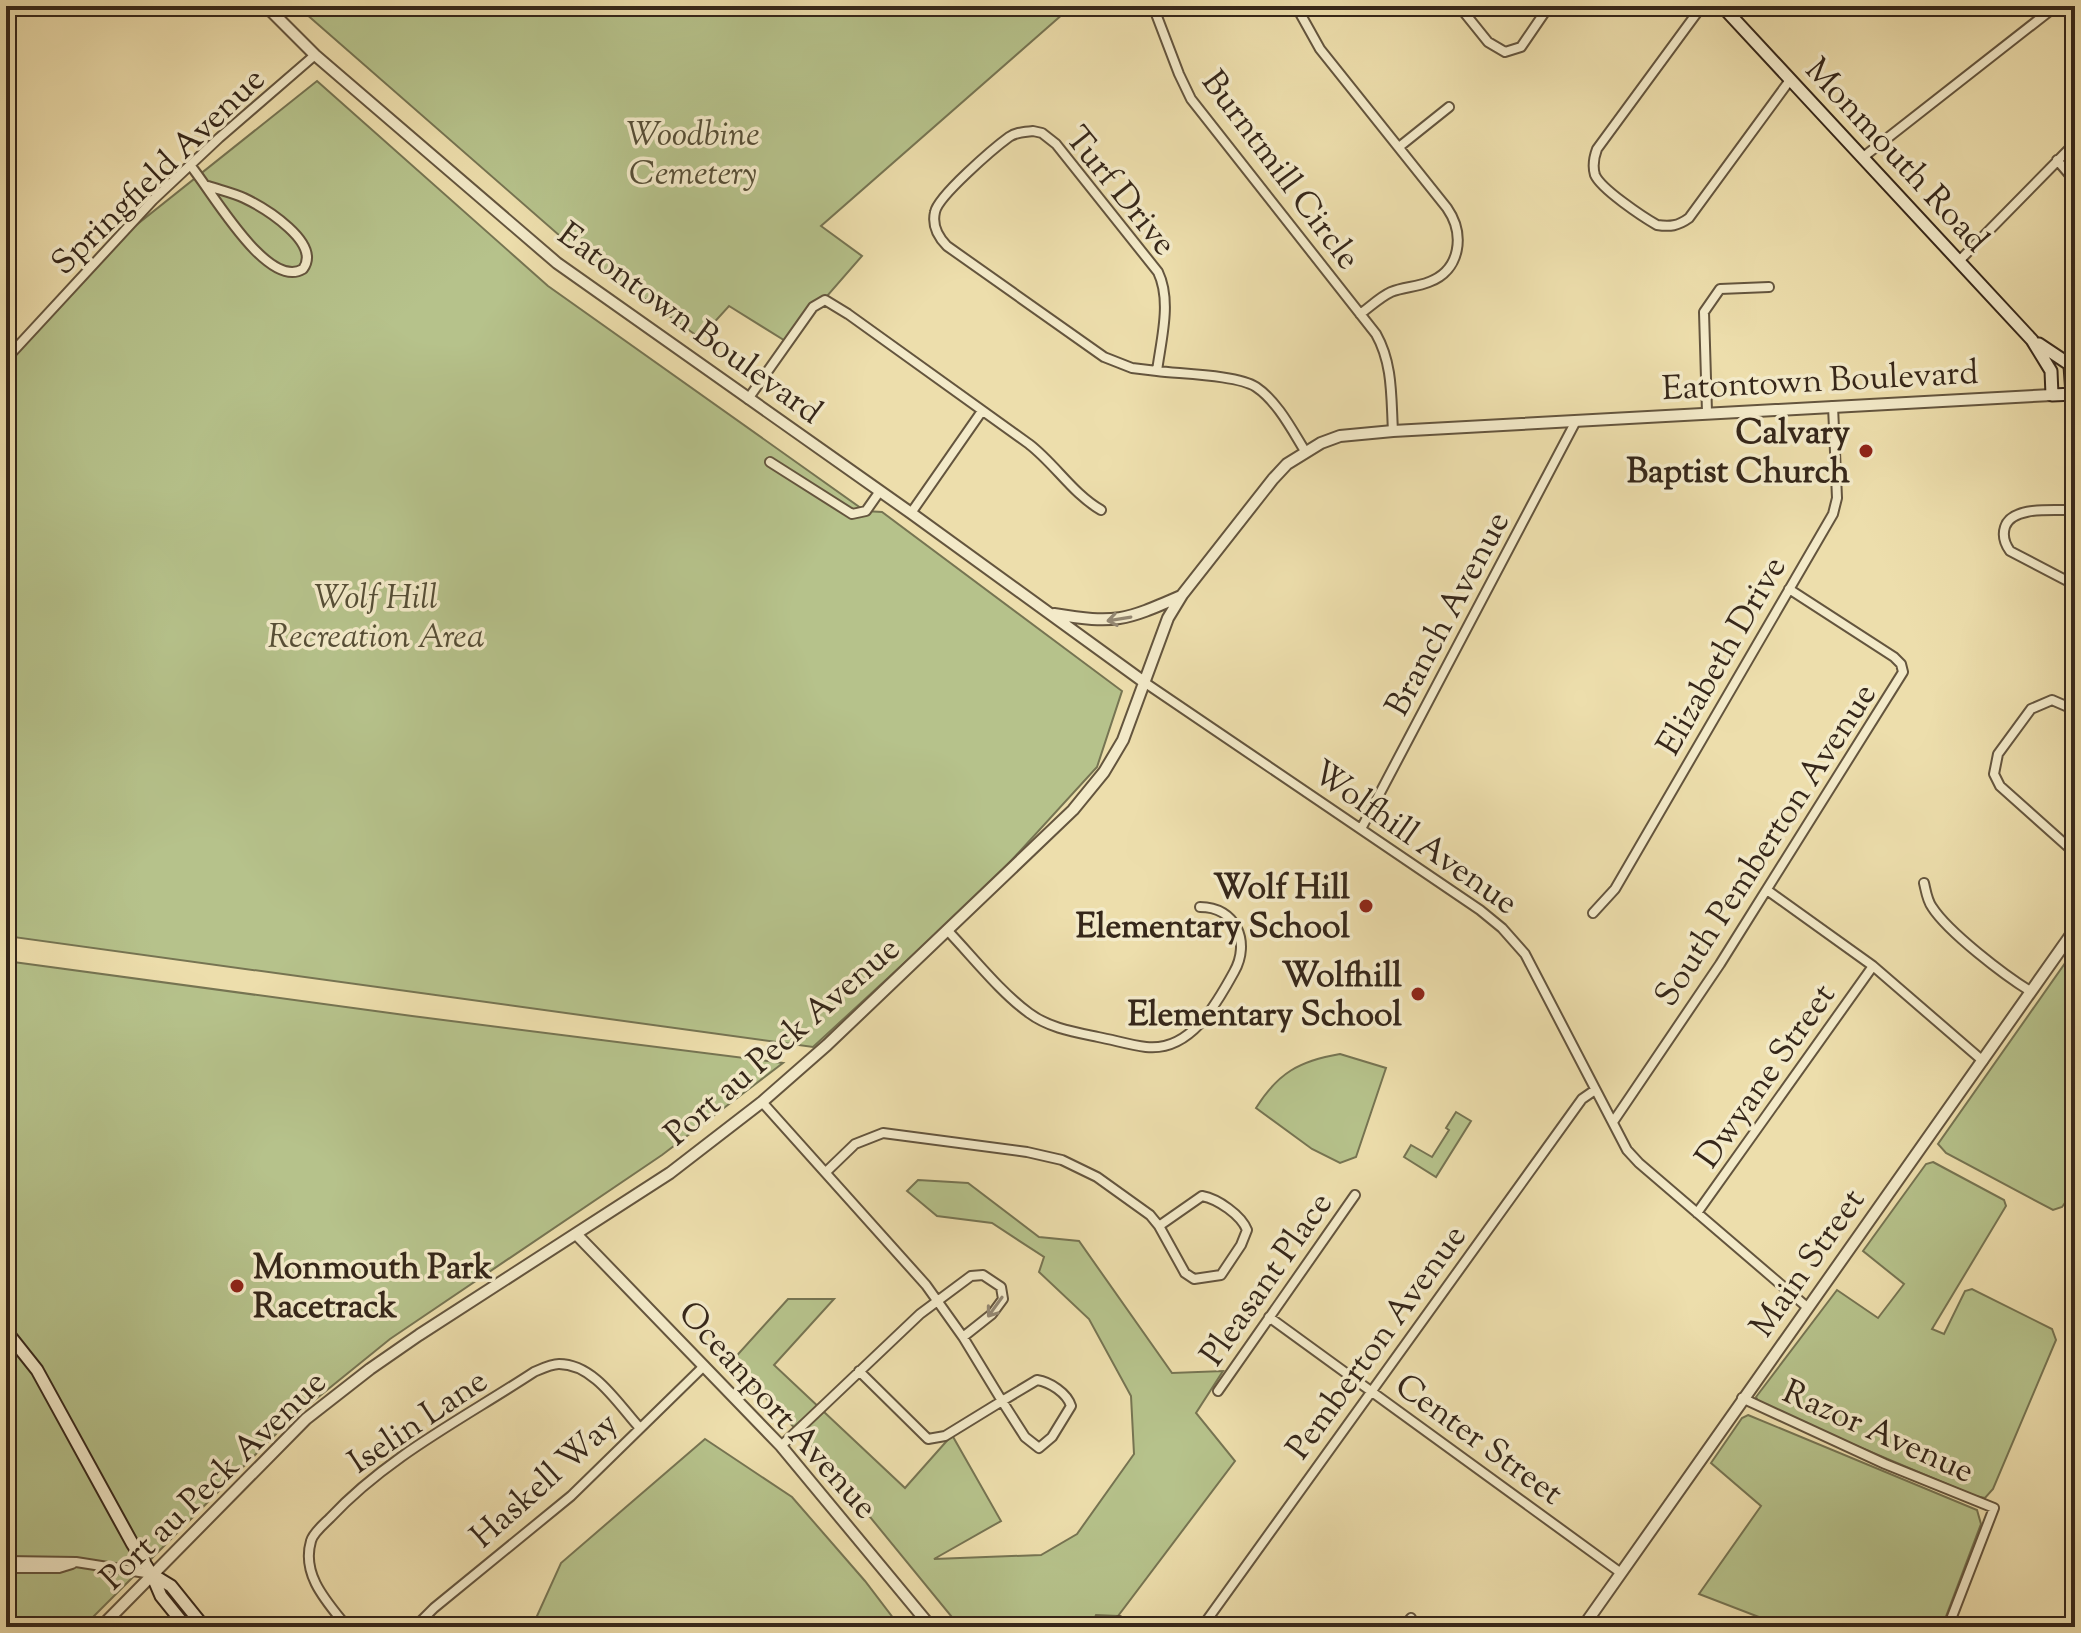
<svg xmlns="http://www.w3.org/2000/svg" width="2081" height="1633" font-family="'Sorts Mill Goudy',serif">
	<rect width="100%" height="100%" fill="#eddeac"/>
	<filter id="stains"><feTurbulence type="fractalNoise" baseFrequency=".0025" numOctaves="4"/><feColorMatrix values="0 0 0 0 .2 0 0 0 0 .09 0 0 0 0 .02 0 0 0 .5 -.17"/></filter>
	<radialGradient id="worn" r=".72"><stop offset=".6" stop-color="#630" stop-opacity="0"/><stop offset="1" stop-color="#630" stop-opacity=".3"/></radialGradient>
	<path fill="#b6c28b" stroke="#767452" stroke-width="2" d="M297 6H1072L821 226 862 256 787 342 729 306 700 338 576 250Z
		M317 81 548 286 865 511 882 512 1122 691 1097 767 989 885 813 1047 6 936V363L115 242Z
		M2075 949V1189L2062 1207 2053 1210 1946 1153 1938 1144Z
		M6 961 412 1016 783 1063 662 1155 390 1339 290 1420 83 1627H6Z
		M1340 1054 1386 1068 1356 1157 1340 1163 1312 1149 1256 1108C1278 1073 1299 1061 1340 1054Z
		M1456 1112 1471 1121 1436 1177 1404 1157 1411 1145 1432 1157 1449 1130 1446 1128Z
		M1933 1162 2004 1200 2006 1206 1932 1329 1944 1334 1965 1291 1972 1289 2052 1329 2056 1340 1993 1489 1985 1498 1975 1496 1760 1405 1756 1397 1837 1290 1878 1318 1904 1284 1863 1251 1926 1164Z
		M918 1180 968 1183 1039 1237 1079 1241 1172 1373 1223 1371 1196 1413 1235 1461 1118 1616 1096 1615 1091 1627H960L812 1446 731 1362 788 1299H834L774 1365 905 1488 952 1435 1001 1521 934 1559 1041 1555 1077 1534 1134 1454 1131 1396 1089 1319 1039 1272 1044 1257 992 1223 937 1216 907 1191Z
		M1748 1415 1977 1510 1981 1524 1942 1627H1785L1699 1594 1761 1506 1711 1463 1742 1418Z
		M705 1439 792 1497 865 1581 900 1627H532L561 1563Z"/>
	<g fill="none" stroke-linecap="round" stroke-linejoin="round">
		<g stroke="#64553e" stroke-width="12">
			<path id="minor" d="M1153 6 1179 74 1191 99 1376 334C1393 364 1391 397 1393 431
				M1296 6 1320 49 1447 208C1465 234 1461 270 1429 282 1417 287 1403 287 1391 292 1380 297 1370 307 1360 314
				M1459 6 1488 42 1505 52 1521 47 1549 6
				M1702 6 1597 149C1594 157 1592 165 1595 175 1601 189 1643 217 1657 225 1670 227 1678 226 1689 218L1790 80
				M1033 131 1042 133 1056 144 1158 272C1172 301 1161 340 1157 371L1132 368 1104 357 947 246C938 237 932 225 935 212 938 196 994 148 1009 137 1016 132 1024 132 1033 131Z
				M1399 147 1449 107
				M1862 158 2056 6
				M2057 160 2075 181
				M190 165C210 188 267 291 303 269 322 243 265 208 244 198 233 193 220 190 208 186
				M1959 261 2075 143
				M6 359 153 200 219 138 315 55
				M1157 371C1181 374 1238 375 1256 387 1277 401 1292 430 1305 451
				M748 399 813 307 825 300 848 314 1029 444C1055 464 1073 494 1101 510
				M1707 412 1704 312 1720 289 1769 287
				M770 462 852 514 866 511 880 491
				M2075 510C2056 511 2012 505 2005 527 2002 536 2005 544 2010 551L2075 585
				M911 513 982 411
				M1144 682 1480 910 1502 928 1525 954 1627 1150 1639 1163 1807 1307
				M2075 710 2052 700 2031 709 1998 754 1994 774 2000 786 2075 853
				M1361 829 1576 421
				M1924 883C1926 891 1927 900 1932 907 1948 932 2004 975 2030 991
				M1767 890 1873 966 1983 1061
				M1593 913 1615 889 1833 514 1837 498 1833 406
				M947 930C972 956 1000 992 1029 1013 1049 1028 1074 1032 1098 1037 1114 1040 1130 1045 1146 1047 1190 1052 1216 1005 1234 972 1251 942 1236 907 1200 907
				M762 1102 926 1285 963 1337 1002 1401 945 1436 928 1439 859 1371
				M1613 1122 1720 964 1903 672 1901 664 1894 657 1789 589
				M826 1172 855 1144 883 1133 1027 1152 1062 1160 1097 1177 1150 1215 1159 1226
				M1202 1196C1218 1199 1241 1215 1247 1230L1241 1245 1221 1275 1194 1279 1185 1273 1159 1226Z
				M1697 1213 1873 966
				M1269 1317 1621 1573
				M1037 1380C1050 1382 1067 1393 1071 1406L1052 1437 1039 1448 1025 1437 1002 1401Z
				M1218 1391 1355 1195
				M1742 1398 1885 1464 1994 1508 1948 1627
				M781 1446 920 1314 971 1276 983 1275 1001 1287 1003 1299 992 1314 963 1337
				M6 1561 76 1562 152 1574
				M6 1568H59L72 1564
				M1119 1621 1127 1627
				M347 1627C327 1602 301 1575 311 1541 313 1533 324 1524 330 1518 388 1456 464 1418 534 1372 541 1369 551 1364 559 1364 594 1364 618 1404 639 1427
				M415 1627 434 1608 571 1496 704 1366
				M1202 1627 1582 1099 1595 1090
				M1404 1627 1411 1618"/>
		</g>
		<g stroke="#64553e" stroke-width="14">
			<path id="tertiary" d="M266 6 315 55 557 263 911 513 1144 682
				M1054 614C1116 624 1124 621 1181 596
				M577 1235 781 1446 931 1627
				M101 1627 306 1419 370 1369 419 1335 670 1173 762 1102 827 1045 1073 810 1104 772 1123 740 1168 618 1182 595 1273 479 1287 464 1321 443 1340 436 1393 431 2052 395
				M1583 1627 2075 929"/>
		</g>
		<g stroke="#36271a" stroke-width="15">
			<path id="secondary" d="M1722 6 2032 340 2051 371 2052 395 2075 394
				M2039 344 2075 368
				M2070 366 2072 394
				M6 1331 37 1370 132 1543 152 1575 161 1596 186 1627
				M153 1575 171 1586 204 1627"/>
		</g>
		<use href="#minor" stroke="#f3eac9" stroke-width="8"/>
		<use href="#tertiary" stroke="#f3eac9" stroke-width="10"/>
		<use href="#secondary" stroke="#f3eac9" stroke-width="11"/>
	</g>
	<defs><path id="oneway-shaft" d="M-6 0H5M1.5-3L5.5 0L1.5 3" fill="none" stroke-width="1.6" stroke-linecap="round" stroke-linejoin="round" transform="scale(2)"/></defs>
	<g stroke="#948872">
		<use href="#oneway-shaft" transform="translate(1119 619) rotate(171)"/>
		<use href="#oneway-shaft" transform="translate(995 1307) rotate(126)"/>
	</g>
	<g fill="#8f2418" stroke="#f3eac9" stroke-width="3">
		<circle cx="1866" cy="451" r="8"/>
		<circle cx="1366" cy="906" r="8"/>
		<circle cx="1418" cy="994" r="8"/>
		<circle cx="237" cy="1286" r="8"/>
	</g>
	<g text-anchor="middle" stroke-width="7" stroke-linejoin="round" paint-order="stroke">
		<g font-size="34" font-style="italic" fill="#564e36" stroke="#f3eac9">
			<text x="693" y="145">Woodbine<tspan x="693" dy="39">Cemetery</tspan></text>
			<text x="376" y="608">Wolf Hill<tspan x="376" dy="39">Recreation Area</tspan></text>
		</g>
		<g font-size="34" fill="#36271a" stroke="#f3eac9">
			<text transform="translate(1898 154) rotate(47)" y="12">Monmouth Road</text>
			<text transform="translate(1282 169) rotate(53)" y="12">Burntmill Circle</text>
			<text transform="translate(157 170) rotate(-44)" y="12">Springfield Avenue</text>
			<text transform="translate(1122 190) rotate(51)" y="12">Turf Drive</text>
			<text transform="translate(691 322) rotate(36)" y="12">Eatontown Boulevard</text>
			<text transform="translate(1820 379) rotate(-3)" y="12">Eatontown Boulevard</text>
			<text transform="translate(1446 613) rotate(-62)" y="12">Branch Avenue</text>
			<text transform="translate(1720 655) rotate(-60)" y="12">Elizabeth Drive</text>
			<text transform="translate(1416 836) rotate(35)" y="12">Wolfhill Avenue</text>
			<text transform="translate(1764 844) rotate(-57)" y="12">South Pemberton Avenue</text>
			<text transform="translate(781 1040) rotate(-41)" y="12">Port au Peck Avenue</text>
			<text transform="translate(1764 1075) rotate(-55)" y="12">Dwyane Street</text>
			<text transform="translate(1806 1262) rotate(-55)" y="12">Main Street</text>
			<text transform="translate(1265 1278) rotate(-55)" y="12">Pleasant Place</text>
			<text transform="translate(1375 1341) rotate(-54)" y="12">Pemberton Avenue</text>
			<text transform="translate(779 1409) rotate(48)" y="12">Oceanport Avenue</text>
			<text transform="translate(417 1420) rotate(-34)" y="12">Iselin Lane</text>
			<text transform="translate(1879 1430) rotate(24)" y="12">Razor Avenue</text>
			<text transform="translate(1480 1438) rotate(36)" y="12">Center Street</text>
			<text transform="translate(212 1479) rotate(-44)" y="12">Port au Peck Avenue</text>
			<text transform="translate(543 1479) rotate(-42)" y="12">Haskell Way</text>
		</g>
		<g font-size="34" font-weight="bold" fill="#36271a" stroke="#f3eac9" text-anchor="end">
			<text x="1850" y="443">Calvary<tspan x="1850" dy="39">Baptist Church</tspan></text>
			<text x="1350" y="898">Wolf Hill<tspan x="1350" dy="39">Elementary School</tspan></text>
			<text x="1402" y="986">Wolfhill<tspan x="1402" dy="39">Elementary School</tspan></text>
			<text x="253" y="1278" text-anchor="start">Monmouth Park<tspan x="253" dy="39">Racetrack</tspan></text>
		</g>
	</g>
	<rect width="2081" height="1633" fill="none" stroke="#eddeac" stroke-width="32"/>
	<rect x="8" y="8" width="2065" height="1617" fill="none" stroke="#36271a" stroke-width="4"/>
	<rect x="16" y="16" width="2049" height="1601" fill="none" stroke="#36271a" stroke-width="2"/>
	<rect width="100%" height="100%" filter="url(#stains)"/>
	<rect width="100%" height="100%" fill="url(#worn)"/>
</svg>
